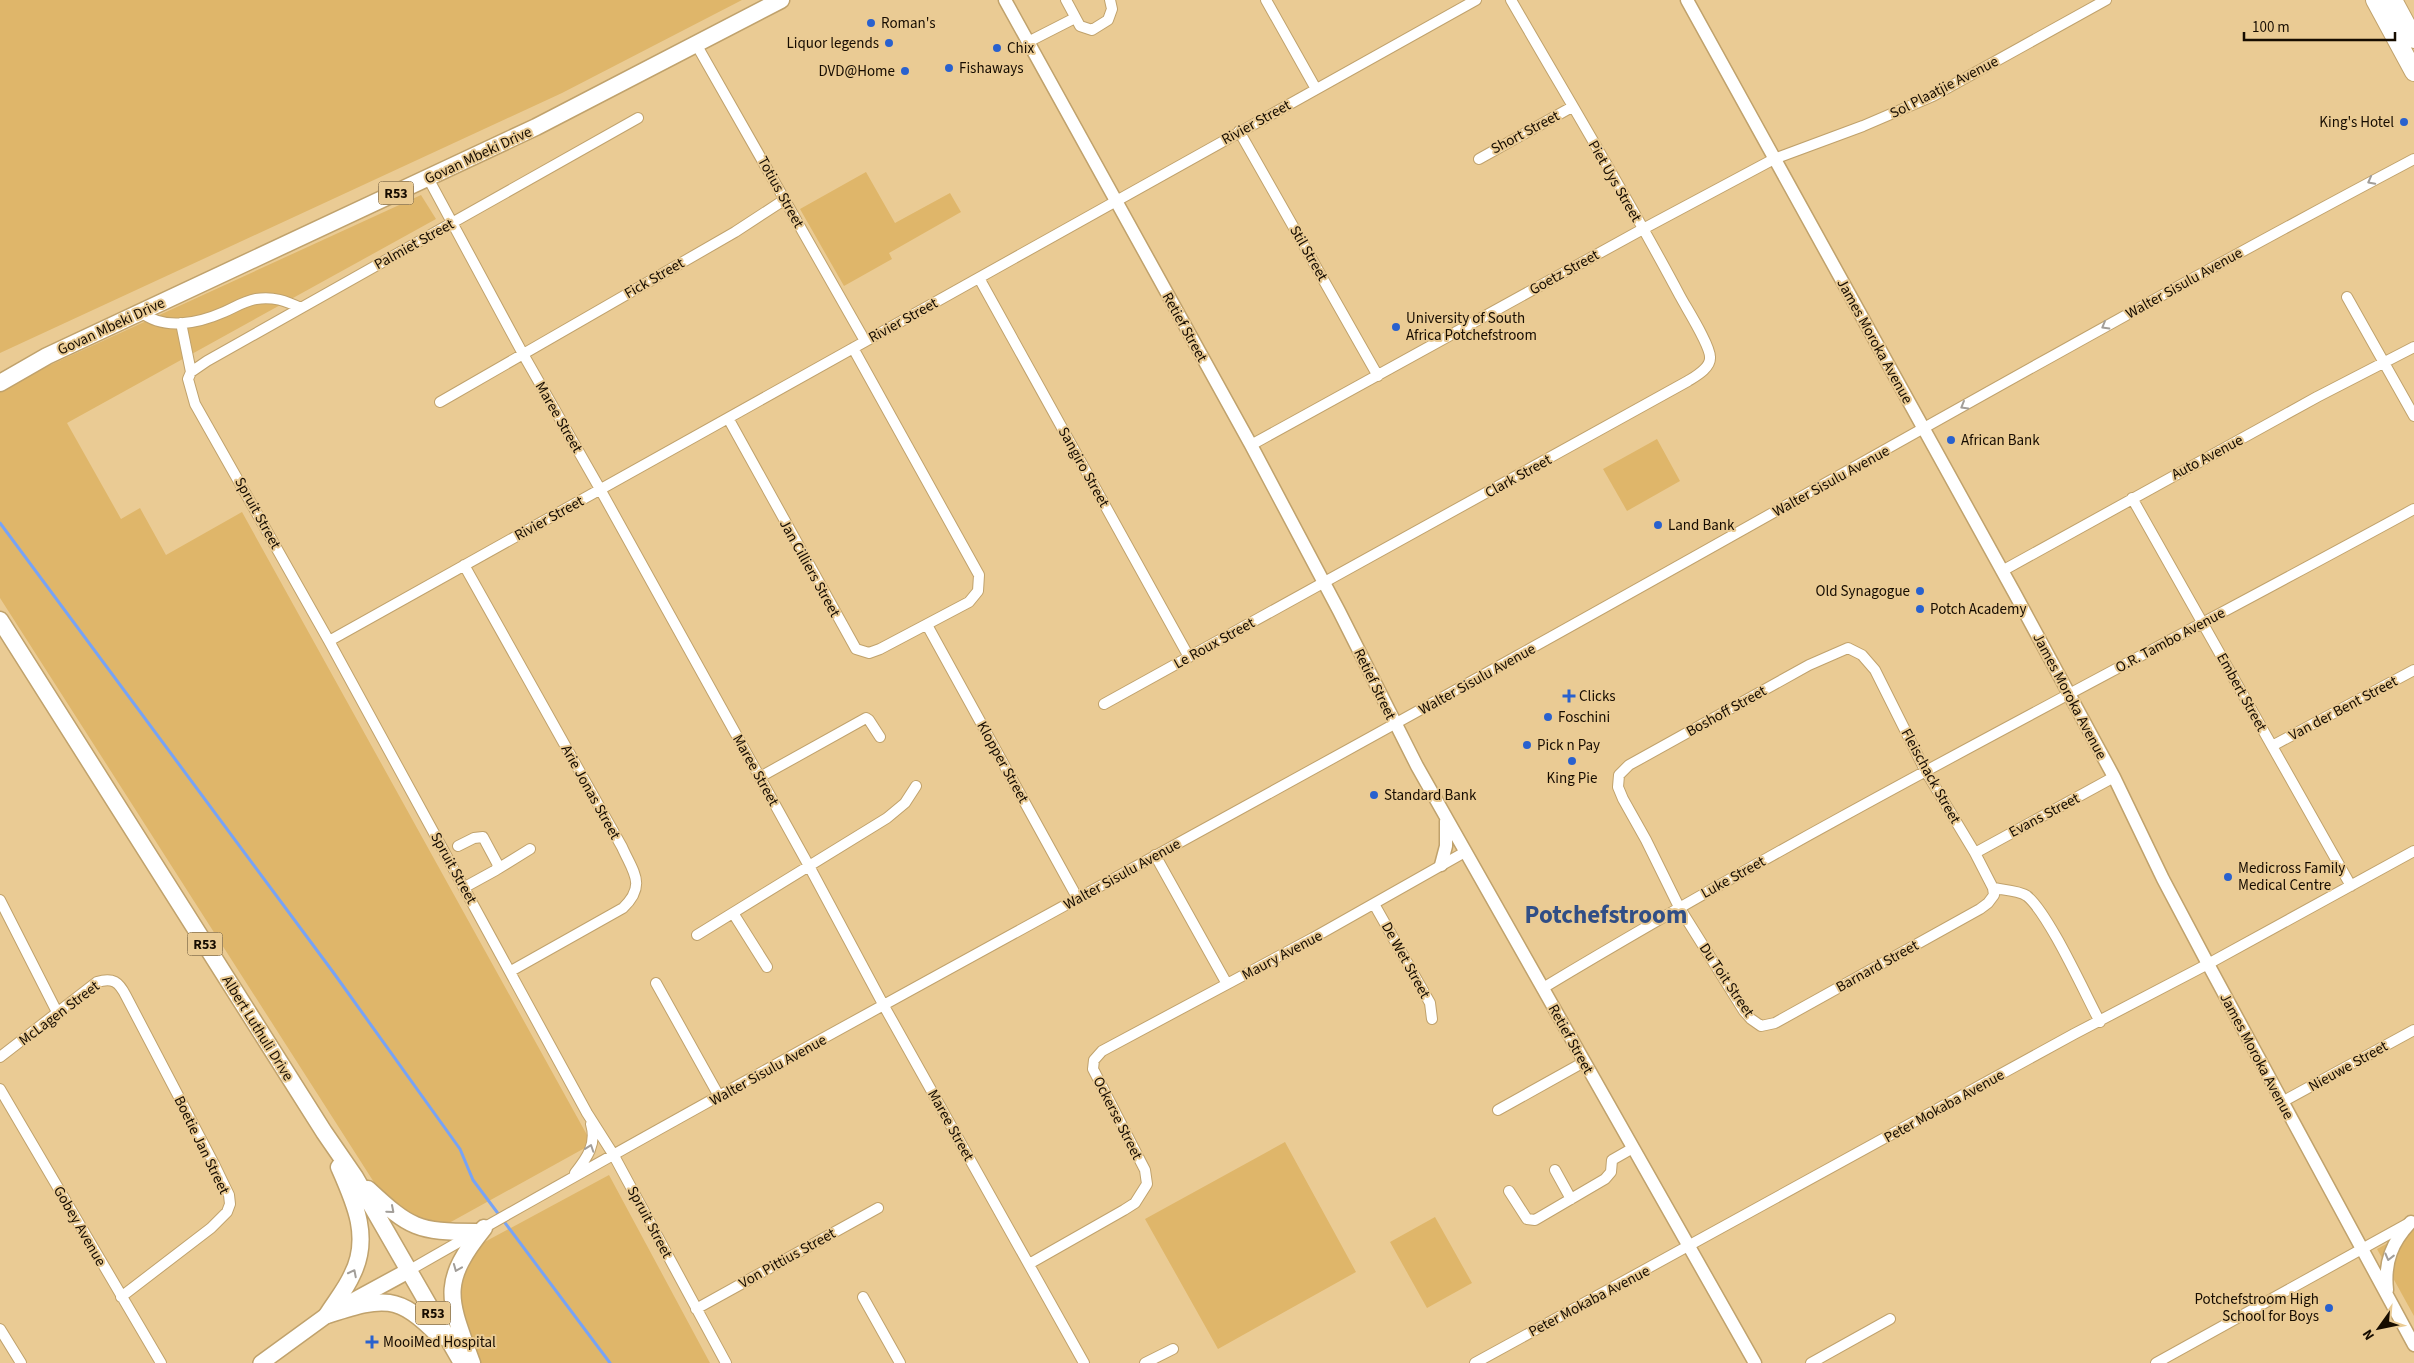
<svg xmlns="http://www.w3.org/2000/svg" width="2414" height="1363" font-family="'Source Sans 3',sans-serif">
	<rect width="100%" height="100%" fill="#eacb94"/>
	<path fill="#dfb66a" d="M0 0H742L562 93 0 353Z
		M866 172 895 223 950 193 961 212 889 253 892 259 844 286 800 209Z
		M421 195 436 219 67 423 121 519 140 508 166 555 242 512 592 1144 449 1223 429 1225 386 1201 0 598V388Z
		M1657 439 1680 481 1627 511 1603 469Z
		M1285 1142 1356 1272 1218 1349 1145 1219Z
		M609 1175 710 1363H480L453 1313 466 1252Z
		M1435 1217 1472 1283 1427 1308 1390 1242Z
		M2414 1229V1316L2377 1249Z"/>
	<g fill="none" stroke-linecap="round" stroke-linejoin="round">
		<path stroke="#77a3f6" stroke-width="3" d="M0 523 333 972 460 1149 473 1180 610 1363"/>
		<g stroke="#c0a26c" stroke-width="12">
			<path id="minor" d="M1066 0 1080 26 1092 30 1108 20 1112 9 1110 0
				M1266 0 1316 89
				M1028 42 1075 18
				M696 44 865 341
				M638 118 207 361 191 372 188 379 195 404 329 641 587 1113 613 1154 726 1363
				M1239 131 1378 376
				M1479 159 1572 107
				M428 178 523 354 600 489 809 866 884 1006 1084 1363
				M979 278 1189 657
				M2347 297 2414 416
				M141 312C164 331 199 323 224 312 235 307 245 301 256 299 273 296 286 301 301 308
				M181 323 191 372
				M440 402 735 232 784 200
				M728 418 856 649 869 653 880 649 969 602 978 591 979 575 853 348
				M1251 445 1643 229 1774 159 1863 126 1933 96 2106 0
				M2132 498 2351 886
				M464 565 622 847C633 872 647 885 623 908L511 971
				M2002 571 2317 397 2414 347
				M927 625 1078 899
				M329 641 1476 0
				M1848 648 1862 655 1875 670 1925 770 1975 853 1993 888 1994 895 1988 903 1980 909 1775 1023 1761 1026 1751 1019 1744 1011 1679 907 1646 840 1623 799 1618 787 1619 775 1629 765 1809 665Z
				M1104 704 1688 381C1696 376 1711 368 1710 357 1710 345 1687 309 1680 296 1627 196 1568 99 1511 0
				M2272 746 2414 670
				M760 777 866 718 869 720 880 737
				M458 846 474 838 483 837 498 865 496 870 465 887
				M1975 853 2114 777
				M1155 855 1227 984
				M496 870 530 849
				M1993 888C2003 890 2018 890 2027 896 2049 914 2085 994 2100 1022
				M0 900 58 1014
				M1374 904 1430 1003 1432 1019
				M733 913 767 967
				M697 935 887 818 905 803 916 786
				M656 983 719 1096
				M1543 988C1827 817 2123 668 2414 509
				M0 1057 97 982C113 977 119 982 126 996L214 1164 229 1195 230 1204 227 1212 211 1228 121 1297
				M0 1089 161 1363
				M2282 1102 2414 1030
				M1498 1110 1584 1062
				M1555 1170 1571 1199
				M575 1173C587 1158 597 1144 591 1124
				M1509 1191 1527 1219 1535 1220 1605 1179 1611 1172 1612 1160 1633 1148
				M1029 1264 1124 1210 1135 1203 1147 1184 1145 1170 1093 1069 1094 1060 1102 1051 1313 938 1465 852
				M408 1271C775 1061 1148 862 1517 656 1816 490 2112 319 2414 159
				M863 1297 900 1363
				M696 1309 878 1208
				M0 1329 21 1363
				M1145 1363 1173 1349
				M1475 1363 2074 1034 2208 964 2414 851
				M1811 1363 1890 1319
				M2156 1363 2407 1224"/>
		</g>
		<g stroke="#c0a26c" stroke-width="15">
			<path id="tertiary" d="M1005 0 1251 445 1339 611 1417 766 1755 1363
				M1687 0 2015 594 2114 777 2163 879 2208 964 2414 1345
				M1441 865 1446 846V821
				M2387 1290C2384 1262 2392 1242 2411 1222"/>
		</g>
		<g stroke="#c0a26c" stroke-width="18">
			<path id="secondary" d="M261 1363 327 1315 408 1271"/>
		</g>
		<g stroke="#c0a26c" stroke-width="19">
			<path id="primary" d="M0 383 47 356 536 127 781 0
				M0 620 324 1132 355 1177 462 1363
				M368 1189C410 1228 417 1232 476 1232
				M327 1315C335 1302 346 1289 352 1275 371 1238 355 1203 339 1167
				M327 1315C382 1298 397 1292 440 1337
				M472 1363C449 1299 439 1284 484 1228"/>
		</g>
		<g stroke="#c0a26c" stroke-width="20">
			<path id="trunk" d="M2375 0 2414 72
				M2393 0 2414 39"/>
		</g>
		<use href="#minor" stroke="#fff" stroke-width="10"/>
		<use href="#tertiary" stroke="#fff" stroke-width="12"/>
		<use href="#secondary" stroke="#fff" stroke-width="15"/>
		<use href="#primary" stroke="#fff" stroke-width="16"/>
		<use href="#trunk" stroke="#fff" stroke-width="18"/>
	</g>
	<defs><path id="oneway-chevron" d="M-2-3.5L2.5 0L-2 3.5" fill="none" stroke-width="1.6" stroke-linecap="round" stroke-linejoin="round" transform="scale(1.25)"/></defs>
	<g stroke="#a29e99">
		<use href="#oneway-chevron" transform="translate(2371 181) rotate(152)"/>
		<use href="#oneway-chevron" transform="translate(2105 326) rotate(150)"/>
		<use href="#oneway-chevron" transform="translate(1964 406) rotate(150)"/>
		<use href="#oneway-chevron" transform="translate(590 1148) rotate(-71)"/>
		<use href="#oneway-chevron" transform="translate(391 1210) rotate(41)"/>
		<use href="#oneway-chevron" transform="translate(2389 1257) rotate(104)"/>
		<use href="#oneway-chevron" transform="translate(457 1268) rotate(112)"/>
		<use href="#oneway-chevron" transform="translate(353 1273) rotate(-63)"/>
	</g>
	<g fill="#2961ce" stroke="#eacb94" stroke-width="2">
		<circle cx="871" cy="23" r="5"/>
		<circle cx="889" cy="43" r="5"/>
		<circle cx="997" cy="48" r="5"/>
		<circle cx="949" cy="68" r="5"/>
		<circle cx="905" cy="71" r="5"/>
		<circle cx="2404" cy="122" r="5"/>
		<circle cx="1396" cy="327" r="5"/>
		<circle cx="1951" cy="440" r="5"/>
		<circle cx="1658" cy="525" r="5"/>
		<circle cx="1920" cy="591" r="5"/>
		<circle cx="1920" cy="609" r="5"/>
		<path d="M1566.5 688.5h5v5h5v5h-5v5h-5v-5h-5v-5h5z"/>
		<circle cx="1548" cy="717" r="5"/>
		<circle cx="1527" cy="745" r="5"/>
		<circle cx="1572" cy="761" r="5"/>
		<circle cx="1374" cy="795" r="5"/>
		<circle cx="2228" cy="877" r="5"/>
		<circle cx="2329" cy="1308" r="5"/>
		<path d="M369.5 1334.5h5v5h5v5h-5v5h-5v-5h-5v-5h5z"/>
	</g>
	<g text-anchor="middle" stroke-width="4" stroke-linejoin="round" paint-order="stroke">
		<g fill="#eacb94" stroke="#56452c" stroke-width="1">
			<rect x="378.5" y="181.5" width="35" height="23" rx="4"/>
			<rect x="187.5" y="932.5" width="35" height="23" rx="4"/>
			<rect x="415.5" y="1301.5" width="35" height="23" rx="4"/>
		</g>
		<g font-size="14" font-weight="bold" fill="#160c00">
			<text x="396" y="198">R53</text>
			<text x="205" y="949">R53</text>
			<text x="433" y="1318">R53</text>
		</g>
		<g font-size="15" fill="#160c00" stroke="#eacb94" text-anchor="start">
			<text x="881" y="28">Roman's</text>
			<text x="879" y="48" text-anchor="end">Liquor legends</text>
			<text x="1007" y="53">Chix</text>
			<text x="959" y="73">Fishaways</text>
			<text x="895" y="76" text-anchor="end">DVD@Home</text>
			<text x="2394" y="127" text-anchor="end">King's Hotel</text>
			<text x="1406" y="323">University of South<tspan x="1406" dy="17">Africa Potchefstroom</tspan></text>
			<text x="1961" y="445">African Bank</text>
			<text x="1668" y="530">Land Bank</text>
			<text x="1910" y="596" text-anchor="end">Old Synagogue</text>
			<text x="1930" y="614">Potch Academy</text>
			<text x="1579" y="701">Clicks</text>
			<text x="1558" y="722">Foschini</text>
			<text x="1537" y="750">Pick n Pay</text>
			<text x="1572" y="783" text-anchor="middle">King Pie</text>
			<text x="1384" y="800">Standard Bank</text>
			<text x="2238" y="873">Medicross Family<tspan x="2238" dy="17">Medical Centre</tspan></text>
			<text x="2319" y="1304" text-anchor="end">Potchefstroom High<tspan x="2319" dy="17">School for Boys</tspan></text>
			<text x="383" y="1347">MooiMed Hospital</text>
		</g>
		<g font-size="15" fill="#160c00" stroke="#eacb94">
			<text transform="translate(1944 87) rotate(-27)" y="5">Sol Plaatjie Avenue</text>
			<text transform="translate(1256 122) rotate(-29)" y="5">Rivier Street</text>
			<text transform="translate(1525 132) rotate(-28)" y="5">Short Street</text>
			<text transform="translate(478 155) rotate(-25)" y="5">Govan Mbeki Drive</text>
			<text transform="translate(1615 181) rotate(60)" y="5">Piet Uys Street</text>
			<text transform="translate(781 192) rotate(61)" y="5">Totius Street</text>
			<text transform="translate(414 244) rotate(-29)" y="5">Palmiet Street</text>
			<text transform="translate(1309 253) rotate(60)" y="5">Stil Street</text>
			<text transform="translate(1564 272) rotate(-29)" y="5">Goetz Street</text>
			<text transform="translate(654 278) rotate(-30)" y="5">Fick Street</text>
			<text transform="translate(2184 283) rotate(-29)" y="5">Walter Sisulu Avenue</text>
			<text transform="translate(903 320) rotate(-29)" y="5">Rivier Street</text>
			<text transform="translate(111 326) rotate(-25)" y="5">Govan Mbeki Drive</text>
			<text transform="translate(1185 327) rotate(61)" y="5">Retief Street</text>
			<text transform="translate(1875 341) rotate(61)" y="5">James Moroka Avenue</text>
			<text transform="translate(559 417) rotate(60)" y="5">Maree Street</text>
			<text transform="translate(2207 457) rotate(-28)" y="5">Auto Avenue</text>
			<text transform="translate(1084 467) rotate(61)" y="5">Sangiro Street</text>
			<text transform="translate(1518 476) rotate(-29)" y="5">Clark Street</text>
			<text transform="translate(1831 481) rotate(-29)" y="5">Walter Sisulu Avenue</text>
			<text transform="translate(258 513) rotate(61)" y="5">Spruit Street</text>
			<text transform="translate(549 518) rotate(-29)" y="5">Rivier Street</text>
			<text transform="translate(810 568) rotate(61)" y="5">Jan Cilliers Street</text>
			<text transform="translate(2170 640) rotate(-28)" y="5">O.R. Tambo Avenue</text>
			<text transform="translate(1214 643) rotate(-29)" y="5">Le Roux Street</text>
			<text transform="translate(1477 679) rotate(-29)" y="5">Walter Sisulu Avenue</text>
			<text transform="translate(1375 684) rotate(64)" y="5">Retief Street</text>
			<text transform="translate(2242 692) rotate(61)" y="5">Embert Street</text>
			<text transform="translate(2070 696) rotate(62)" y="5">James Moroka Avenue</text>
			<text transform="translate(2343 708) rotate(-28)" y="5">Van der Bent Street</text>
			<text transform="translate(1726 711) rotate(-29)" y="5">Boshoff Street</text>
			<text transform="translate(1003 762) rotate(61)" y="5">Klopper Street</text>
			<text transform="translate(756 770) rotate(61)" y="5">Maree Street</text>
			<text transform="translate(1931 776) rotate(61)" y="5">Fleischack Street</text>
			<text transform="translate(591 792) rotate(61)" y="5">Arie Jonas Street</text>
			<text transform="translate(2044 815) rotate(-28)" y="5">Evans Street</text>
			<text transform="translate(454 868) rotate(61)" y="5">Spruit Street</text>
			<text transform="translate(1122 874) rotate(-29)" y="5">Walter Sisulu Avenue</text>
			<text transform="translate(1733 877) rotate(-29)" y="5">Luke Street</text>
			<text transform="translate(1282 955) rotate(-28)" y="5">Maury Avenue</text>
			<text transform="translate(1406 960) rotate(61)" y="5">De Wet Street</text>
			<text transform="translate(1877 966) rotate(-29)" y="5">Barnard Street</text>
			<text transform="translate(1727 980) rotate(56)" y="5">Du Toit Street</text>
			<text transform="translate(59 1013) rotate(-37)" y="5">McLagen Street</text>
			<text transform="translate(258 1028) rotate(58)" y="5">Albert Luthuli Drive</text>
			<text transform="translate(1571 1039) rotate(61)" y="5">Retief Street</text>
			<text transform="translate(2257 1056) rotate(62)" y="5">James Moroka Avenue</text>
			<text transform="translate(2348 1066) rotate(-29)" y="5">Nieuwe Street</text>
			<text transform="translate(768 1070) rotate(-29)" y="5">Walter Sisulu Avenue</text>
			<text transform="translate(1944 1106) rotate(-29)" y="5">Peter Mokaba Avenue</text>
			<text transform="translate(1118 1118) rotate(63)" y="5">Ockerse Street</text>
			<text transform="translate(951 1125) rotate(61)" y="5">Maree Street</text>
			<text transform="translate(202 1145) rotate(64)" y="5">Boetie Jan Street</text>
			<text transform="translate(650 1222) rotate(62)" y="5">Spruit Street</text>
			<text transform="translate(80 1226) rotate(60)" y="5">Gobey Avenue</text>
			<text transform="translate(787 1258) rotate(-29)" y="5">Von Pittius Street</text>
			<text transform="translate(1589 1301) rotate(-28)" y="5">Peter Mokaba Avenue</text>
		</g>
		<g font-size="25" font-weight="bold" fill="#304e86" stroke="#eacb94">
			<text x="1606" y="923">Potchefstroom</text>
		</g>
	</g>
	<g transform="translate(2379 1328) rotate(237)" stroke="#eacb94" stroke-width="4" paint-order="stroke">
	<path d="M0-4L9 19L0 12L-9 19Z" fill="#160c00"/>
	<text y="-8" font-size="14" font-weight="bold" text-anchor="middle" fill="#160c00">N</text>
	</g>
	<path d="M2244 32v8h151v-8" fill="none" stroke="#160c00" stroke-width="2.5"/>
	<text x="2252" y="32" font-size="15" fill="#160c00" stroke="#eacb94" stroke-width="4" paint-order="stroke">100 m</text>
</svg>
